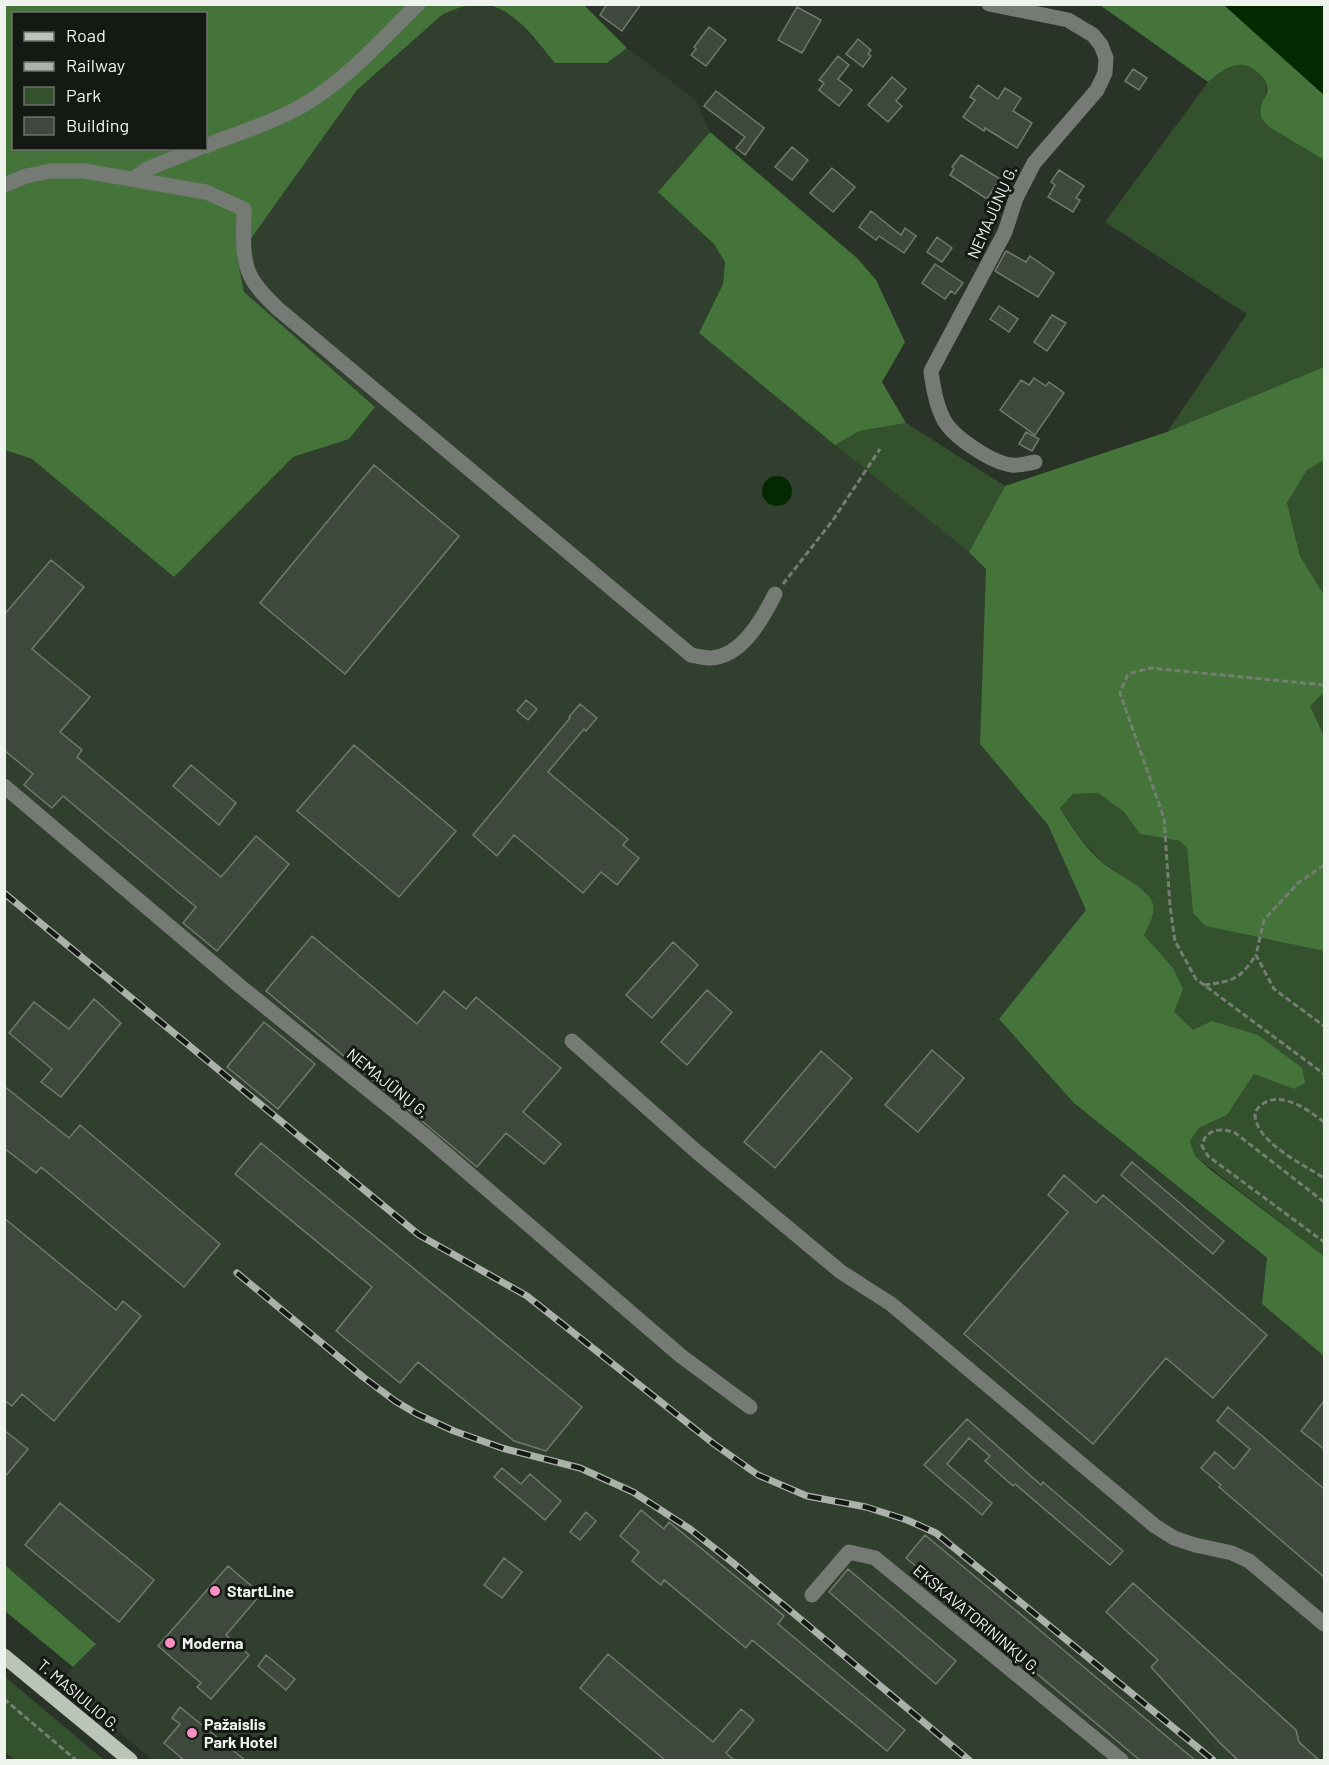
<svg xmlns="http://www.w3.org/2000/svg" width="1329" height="1765" font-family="Barlow,sans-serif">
	<rect width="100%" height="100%" fill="#293327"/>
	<path fill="#313f2e" d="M473 5 497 7 512 14 555 63H607L627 48 696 100 710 132 659 192 714 244 725 262 723 284 699 333 969 552 986 569 980 744 1048 825 1087 910 1074 1103 1267 1259 1262 1304 1324 1356V1760H153L59 1683 96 1643 5 1565V450L32 459 174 577 293 457 349 439 375 407 244 292 237 258 357 90 443 14 461 7Z"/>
	<path fill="#33512c" d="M1237 64C1259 66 1274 82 1262 103L1269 127 1324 160V367L1167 432 1247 314 1105 222 1208 82 1223 71Z
		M906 423 1005 486 969 552 835 445 860 431Z
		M1324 460V595L1300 556 1287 503 1307 470Z
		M1324 692V736L1310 706Z
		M1098 793 1124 812 1140 834 1180 841 1187 848 1193 913 1205 926 1324 951V1256L1195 1156 1190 1141 1199 1128 1227 1115 1254 1074 1294 1089 1193 1031 1173 1012V968L1144 935 1153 915 1145 891 1102 862 1081 839 1060 808 1073 794Z
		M4 1676 104 1760H15L5 1752Z"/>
	<path fill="#45743a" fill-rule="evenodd" d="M5 5H473L461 7 443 14 357 90 237 258 244 292 375 407 349 439 293 457 174 577 32 459 5 450ZM14 14H206V148H14Z
		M488 5H584L627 48 607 63H555C536 41 517 11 488 5Z
		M1100 5H1224L1324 95V160L1269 127 1261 118C1261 114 1260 108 1262 104 1263 98 1269 94 1267 87 1266 79 1260 73 1253 69 1237 58 1222 71 1208 82Z
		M710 132 858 259 876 280 905 342 882 382 906 423 860 431 835 445 699 333 723 284 725 262 714 244 658 192Z
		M1324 367V460L1307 470 1287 503 1300 556 1324 595V692L1310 706 1324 736V951L1205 926 1193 913 1187 848 1180 841 1140 834 1124 812 1098 793 1073 794 1060 808C1072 827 1085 848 1103 863 1115 873 1150 889 1153 904 1155 915 1149 925 1144 935L1173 968 1183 989 1174 1012 1193 1030 1212 1021 1258 1035 1302 1068 1305 1083 1294 1089 1254 1074 1227 1115 1199 1128 1190 1141 1195 1156 1212 1171 1324 1256V1356L1262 1304 1267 1258 1074 1103 999 1019 1086 910 1048 825 980 744 986 569 969 552 1005 486 1167 432Z
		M5 1565 96 1644 73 1667 5 1611Z"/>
	<path fill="#042800" d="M1224 5H1324V95Z
		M762 491a15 15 0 1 1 30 0a15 15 0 1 1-30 0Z"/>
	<path fill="#3f483c" stroke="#707a6d" stroke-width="1.5" d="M607 4H641L622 31 600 15Z
		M797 7 821 20 802 53 778 40Z
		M709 27 726 40 706 66 691 55 696 49 694 47Z
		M858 39 871 50 868 54 871 56 863 67 846 54Z
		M838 56 849 65 838 79 852 90 839 106 819 90 824 83 819 80Z
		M1133 69 1147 78 1139 90 1125 81Z
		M892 77 906 89 896 101 902 106 888 122 868 105Z
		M978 85 998 99 1005 88 1021 98 1013 111 1032 123 1017 148 985 128 984 131 963 117 975 100 970 97Z
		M716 91 764 128 745 155 736 148 745 137 704 106Z
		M792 147 808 160 792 180 775 167Z
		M961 155 1000 179 987 199 950 175 954 169 952 167Z
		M832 168 855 187 833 212 810 193Z
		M1059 170 1084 186 1076 198 1080 200 1073 212 1048 197 1055 185 1051 182Z
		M871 211 901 235 905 228 916 236 904 253 879 236 876 240 859 227Z
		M937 237 952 248 942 262 927 252Z
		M1006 251 1026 262 1030 256 1054 273 1038 297 995 271Z
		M935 264 963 283 955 294 951 291 945 299 922 283Z
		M999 306 1018 319 1009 332 990 319Z
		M1052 315 1066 323 1047 351 1034 342Z
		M1034 378 1046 386 1049 382 1064 393 1035 435 1000 410 1021 380 1029 385Z
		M1026 432 1039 439 1032 451 1019 444Z
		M374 465 459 536 345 674 260 603Z
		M51 560 84 587 32 649 90 697 60 732 82 750 77 757 221 877 256 836 289 864 217 951 183 923 196 907 63 796 52 808 24 785 33 774 4 750V615Z
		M526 700 537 709 528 720 517 711Z
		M580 704 597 718 586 731 584 729 548 772 628 839 623 845 639 858 617 885 601 872 583 893 514 835 497 856 473 835 570 718 569 717Z
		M354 745 456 831 399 897 297 811Z
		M191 765 236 803 219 825 173 786Z
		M312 936 417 1024 444 991 466 1009 476 997 561 1068 523 1112 561 1144 544 1164 506 1133 477 1167 266 991Z
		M673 942 698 965 652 1018 626 995Z
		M707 990 732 1012 687 1065 661 1042Z
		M94 999 121 1023 61 1097 41 1082 52 1069 9 1033 34 1002 69 1029Z
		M264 1022 315 1064 278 1109 227 1067Z
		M932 1050 964 1078 918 1132 885 1105Z
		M821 1051 852 1078 775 1168 744 1142Z
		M4 1086 69 1138 80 1125 220 1244 184 1287 41 1167 36 1173 4 1148Z
		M261 1143 582 1407 546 1451 514 1441 418 1362 400 1383 336 1331 372 1287 235 1174Z
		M1132 1162 1224 1241 1213 1254 1121 1175Z
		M1064 1175 1096 1203 1103 1195 1267 1335 1213 1398 1166 1358 1093 1444 964 1334 1068 1212 1048 1195Z
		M4 1218 116 1310 123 1301 141 1316 54 1421 22 1394 12 1406 4 1400Z
		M1324 1401V1449L1301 1431Z
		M1228 1407 1324 1489V1577L1219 1487 1221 1485 1201 1468 1215 1452 1234 1469 1250 1449 1217 1421Z
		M967 1419 1041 1485 1043 1482 1123 1551 1110 1565 1015 1484 1013 1486 985 1461 990 1456 969 1438 947 1464 992 1503 982 1515 924 1465Z
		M4 1430 28 1449 4 1478Z
		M502 1468 521 1484 530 1474 561 1501 545 1520 494 1477Z
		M60 1503 154 1580 119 1622 25 1545Z
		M641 1510 664 1529 669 1522 784 1616 778 1624 905 1730 887 1751 752 1640 746 1648 664 1580 661 1585 632 1561 639 1552 620 1536Z
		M586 1512 596 1521 580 1540 570 1532Z
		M925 1535 1042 1632 1196 1761H1141L1011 1652 1014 1648 906 1558Z
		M504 1558 522 1572 502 1598 484 1585Z
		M228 1566 261 1594 226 1635 249 1655 211 1699 197 1687 201 1683 158 1646Z
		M848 1569 956 1661 936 1684 829 1592Z
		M1133 1583 1296 1730 1299 1742 1320 1761H1239L1220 1743 1151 1667 1158 1660 1106 1612Z
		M608 1654 713 1742 741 1709 754 1720 726 1753 735 1761H666L580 1688Z
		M266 1655 295 1679 286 1690 258 1666Z
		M180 1707 246 1761H185L164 1743 180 1724 172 1718Z"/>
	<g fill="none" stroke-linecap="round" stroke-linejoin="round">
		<path stroke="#757d73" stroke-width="3" stroke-dasharray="6 3" stroke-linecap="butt" d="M783 584 833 520 880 449
			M1324 685 1150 668 1128 674 1120 693 1164 818 1170 906 1175 941 1196 979 1324 1074
			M1324 865 1298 883 1264 920 1256 955 1274 989 1324 1026
			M1204 985C1234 981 1239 980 1256 955
			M1324 1122C1306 1108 1273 1085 1255 1112 1253 1141 1303 1164 1324 1178
			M1324 1202 1234 1132C1220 1128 1205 1129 1202 1146L1208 1156 1324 1242
			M4 1699 76 1760"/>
		<path stroke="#757a74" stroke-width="15" d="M989 4 1068 20 1093 35 1101 45 1106 58 1105 73 1097 90 1034 163 1016 198 1005 232 931 371C933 388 936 405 944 420 953 437 992 463 1012 465 1019 466 1028 463 1035 462
			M206 146C237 133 270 124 300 107 345 82 381 40 418 4
			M134 179 147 169 199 148
			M4 185 26 176 51 171H84L206 192 244 209C244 229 241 257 250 275 256 288 267 298 277 308L691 655C697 656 704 658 710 658 742 657 763 618 775 594
			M4 786 241 987 423 1134 681 1356 750 1407
			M572 1041 697 1152 841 1272 891 1304 1155 1526 1174 1538 1195 1545 1232 1553 1249 1561 1324 1624
			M812 1595 849 1552 875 1558 1121 1760"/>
		<path stroke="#bac4b7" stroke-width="15" d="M4 1656 130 1760"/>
		<g stroke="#aab2a9" stroke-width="7">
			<path id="rail" d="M4 893 419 1235 527 1296 714 1444 758 1475 807 1496 866 1507 907 1520 936 1533 1213 1760
				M237 1273 363 1377 395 1401 417 1414 454 1431 502 1448 580 1468 633 1492 690 1529 732 1562 969 1760"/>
		</g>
		<use href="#rail" stroke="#151914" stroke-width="4.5" stroke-dasharray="14" stroke-linecap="butt"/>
	</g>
	<g fill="#fb8fc4" stroke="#151914" stroke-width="2">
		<circle cx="215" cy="1591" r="6"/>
		<circle cx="170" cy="1643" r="6"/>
		<circle cx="192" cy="1733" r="6"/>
	</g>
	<g text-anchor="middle" stroke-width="6" stroke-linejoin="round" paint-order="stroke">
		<g font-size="16" fill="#eef4ed" stroke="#151914">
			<text transform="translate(992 212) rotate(-66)" y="6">NEMAJŪNŲ G.</text>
			<text transform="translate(388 1083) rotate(39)" y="6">NEMAJŪNŲ G.</text>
			<text transform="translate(977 1619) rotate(40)" y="6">EKSKAVATORININKŲ G.</text>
			<text transform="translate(79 1695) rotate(40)" y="6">T. MASIULIO G.</text>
		</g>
		<g font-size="16" font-weight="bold" fill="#eef4ed" stroke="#151914" text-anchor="start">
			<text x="227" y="1597">StartLine</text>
			<text x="182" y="1649">Moderna</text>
			<text x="204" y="1730">Pažaislis<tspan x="204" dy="18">Park Hotel</tspan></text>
		</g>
	</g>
	<rect width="1329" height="1765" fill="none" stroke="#eef4ed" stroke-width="12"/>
	<rect x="12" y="12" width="195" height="138" fill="#151914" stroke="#6c716b" stroke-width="1.5"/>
	<rect x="24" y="32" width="30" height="9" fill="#bac4b7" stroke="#6c716b" stroke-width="1.5"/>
	<text x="66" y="42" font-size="18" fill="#eef4ed">Road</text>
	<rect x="24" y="62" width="30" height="9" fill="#aab2a9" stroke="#6c716b" stroke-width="1.5"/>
	<text x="66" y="72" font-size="18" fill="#eef4ed">Railway</text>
	<rect x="24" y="87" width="30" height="18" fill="#33512c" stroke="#6c716b" stroke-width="1.5"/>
	<text x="66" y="102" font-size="18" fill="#eef4ed">Park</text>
	<rect x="24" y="117" width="30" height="18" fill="#3f483c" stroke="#6c716b" stroke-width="1.5"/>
	<text x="66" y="132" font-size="18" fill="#eef4ed">Building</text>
</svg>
